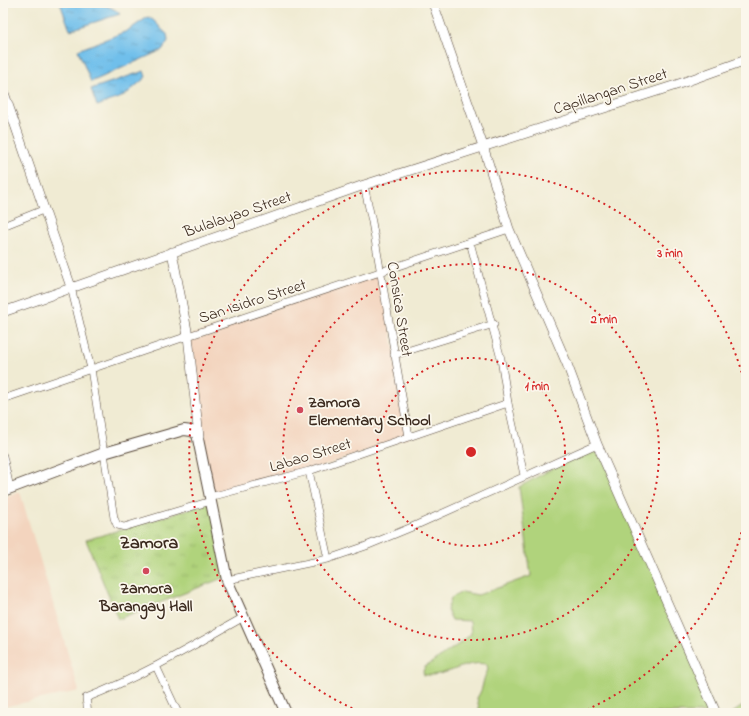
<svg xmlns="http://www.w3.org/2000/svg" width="749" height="716" font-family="'Indie Flower',sans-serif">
	<defs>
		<pattern id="park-tufts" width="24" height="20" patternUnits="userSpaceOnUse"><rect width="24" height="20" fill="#b0d37c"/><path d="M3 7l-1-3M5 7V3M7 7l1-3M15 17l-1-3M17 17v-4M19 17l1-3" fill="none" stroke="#98b56b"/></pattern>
		<pattern id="water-ripples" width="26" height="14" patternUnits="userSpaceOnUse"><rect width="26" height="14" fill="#70bfeb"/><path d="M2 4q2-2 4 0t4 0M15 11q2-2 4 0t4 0" fill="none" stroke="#5d9bbe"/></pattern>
	</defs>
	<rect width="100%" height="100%" fill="#fbf7ec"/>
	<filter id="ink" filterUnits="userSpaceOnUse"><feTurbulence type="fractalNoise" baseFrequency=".025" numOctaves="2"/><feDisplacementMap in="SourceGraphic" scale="8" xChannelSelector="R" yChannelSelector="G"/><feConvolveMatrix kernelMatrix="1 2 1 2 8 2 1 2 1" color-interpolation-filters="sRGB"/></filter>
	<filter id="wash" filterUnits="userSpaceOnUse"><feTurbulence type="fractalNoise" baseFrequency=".012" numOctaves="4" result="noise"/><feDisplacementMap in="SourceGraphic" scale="16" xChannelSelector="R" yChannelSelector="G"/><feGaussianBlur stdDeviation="0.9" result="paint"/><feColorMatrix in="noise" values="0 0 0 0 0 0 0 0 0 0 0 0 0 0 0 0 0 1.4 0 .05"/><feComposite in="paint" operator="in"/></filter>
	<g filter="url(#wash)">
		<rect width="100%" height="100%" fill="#f0ebd3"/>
		<path fill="#f3d4be" d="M381 273 409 437 309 471 210 497 188 336Z
			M20 492 79 691 3 707V498Z"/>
		<path fill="#b0d37c" stroke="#767e4d" d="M597 444 716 713H480L477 698C485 686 481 682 488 670L487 664C463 660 449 677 424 675L423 671 425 667 459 644 471 634 470 621 452 620 447 610 451 598 462 592 478 595 531 576 519 487Z
			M746 704V713H732Z"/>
		<path fill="url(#park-tufts)" stroke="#767e4d" d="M210 503 228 576 118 619 86 540Z"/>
		<path fill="url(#water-ripples)" stroke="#567484" d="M60 3C80 3 107 0 120 14L70 30Z
			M148 17C157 21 159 28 167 34L168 41 162 50 91 82 78 50 127 31Z
			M144 71 146 77 124 96 97 106 91 89Z"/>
	</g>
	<g filter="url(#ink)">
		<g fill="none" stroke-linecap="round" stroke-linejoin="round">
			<g stroke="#564739" stroke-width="8">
				<path id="minor" d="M364 185 372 222 409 437
					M3 226 43 210
					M470 242 501 359 508 403 524 475
					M71 287 91 369 114 518 117 525 124 527 211 501
					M394 355 494 324
					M3 399 188 336 509 229
					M3 456 10 488
					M309 471 328 559
					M210 497 309 471 508 403
					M227 580 328 559 366 546 412 527 597 444
					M156 666 178 713
					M88 713 86 698C141 677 192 646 244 617"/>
			</g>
			<g stroke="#564739" stroke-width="10">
				<path id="tertiary" d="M433 3 483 146 509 229 567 364 597 444 716 713
					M3 90 71 287
					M172 252 188 336 199 437
					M3 312 364 185 676 85 746 60"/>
			</g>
			<g stroke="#564739" stroke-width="12">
				<path id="secondary" d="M3 491 104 453 184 430 192 431 197 434 227 580 286 713"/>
			</g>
			<use href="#minor" stroke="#fff" stroke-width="7"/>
			<use href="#tertiary" stroke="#fff" stroke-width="9"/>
			<use href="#secondary" stroke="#fff" stroke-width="10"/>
		</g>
	</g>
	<g fill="none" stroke="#d62828" stroke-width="2" stroke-dasharray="2 4">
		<circle cx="471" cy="452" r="94"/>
		<circle cx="471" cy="452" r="188"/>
		<path d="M746 515A282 282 0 0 1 579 713M363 713A282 282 0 1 1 746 389"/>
	</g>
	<g fill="#d1495b" stroke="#fbf7ec" stroke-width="1.5">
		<circle cx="300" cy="410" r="4"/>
		<circle cx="146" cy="571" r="4"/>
	</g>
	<g text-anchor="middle" stroke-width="3.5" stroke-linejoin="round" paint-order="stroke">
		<g font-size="16" fill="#3b2a1e" stroke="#fbf7ec">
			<text transform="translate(610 90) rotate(-18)" y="6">Capillangan Street</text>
			<text transform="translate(237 213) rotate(-19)" y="6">Bulalayao Street</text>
			<text transform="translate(252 300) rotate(-18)" y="6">San Isidro Street</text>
			<text transform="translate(401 309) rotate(81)" y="6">Consica Street</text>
			<text transform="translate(310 454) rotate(-17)" y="6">Labao Street</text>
		</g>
		<g font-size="16" font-weight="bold" fill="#3b2a1e" stroke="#fbf7ec" text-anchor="start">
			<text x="308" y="407">Zamora<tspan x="308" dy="18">Elementary School</tspan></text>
			<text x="146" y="593" text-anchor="middle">Zamora<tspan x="146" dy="18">Barangay Hall</tspan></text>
		</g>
		<g font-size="18" font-weight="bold" fill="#3b2a1e" stroke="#fbf7ec">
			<text x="149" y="548">Zamora</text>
		</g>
	</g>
	<circle cx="471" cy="452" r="6" fill="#d62828" stroke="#fbf7ec" stroke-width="2"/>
	<g font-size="12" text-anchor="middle" font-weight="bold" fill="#d62828" stroke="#fbf7ec" stroke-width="3.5" stroke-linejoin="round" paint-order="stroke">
		<text x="670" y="257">3 min</text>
		<text x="604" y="323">2 min</text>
		<text x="537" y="390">1 min</text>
	</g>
	<rect width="749" height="716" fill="none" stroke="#fbf7ec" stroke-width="16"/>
</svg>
